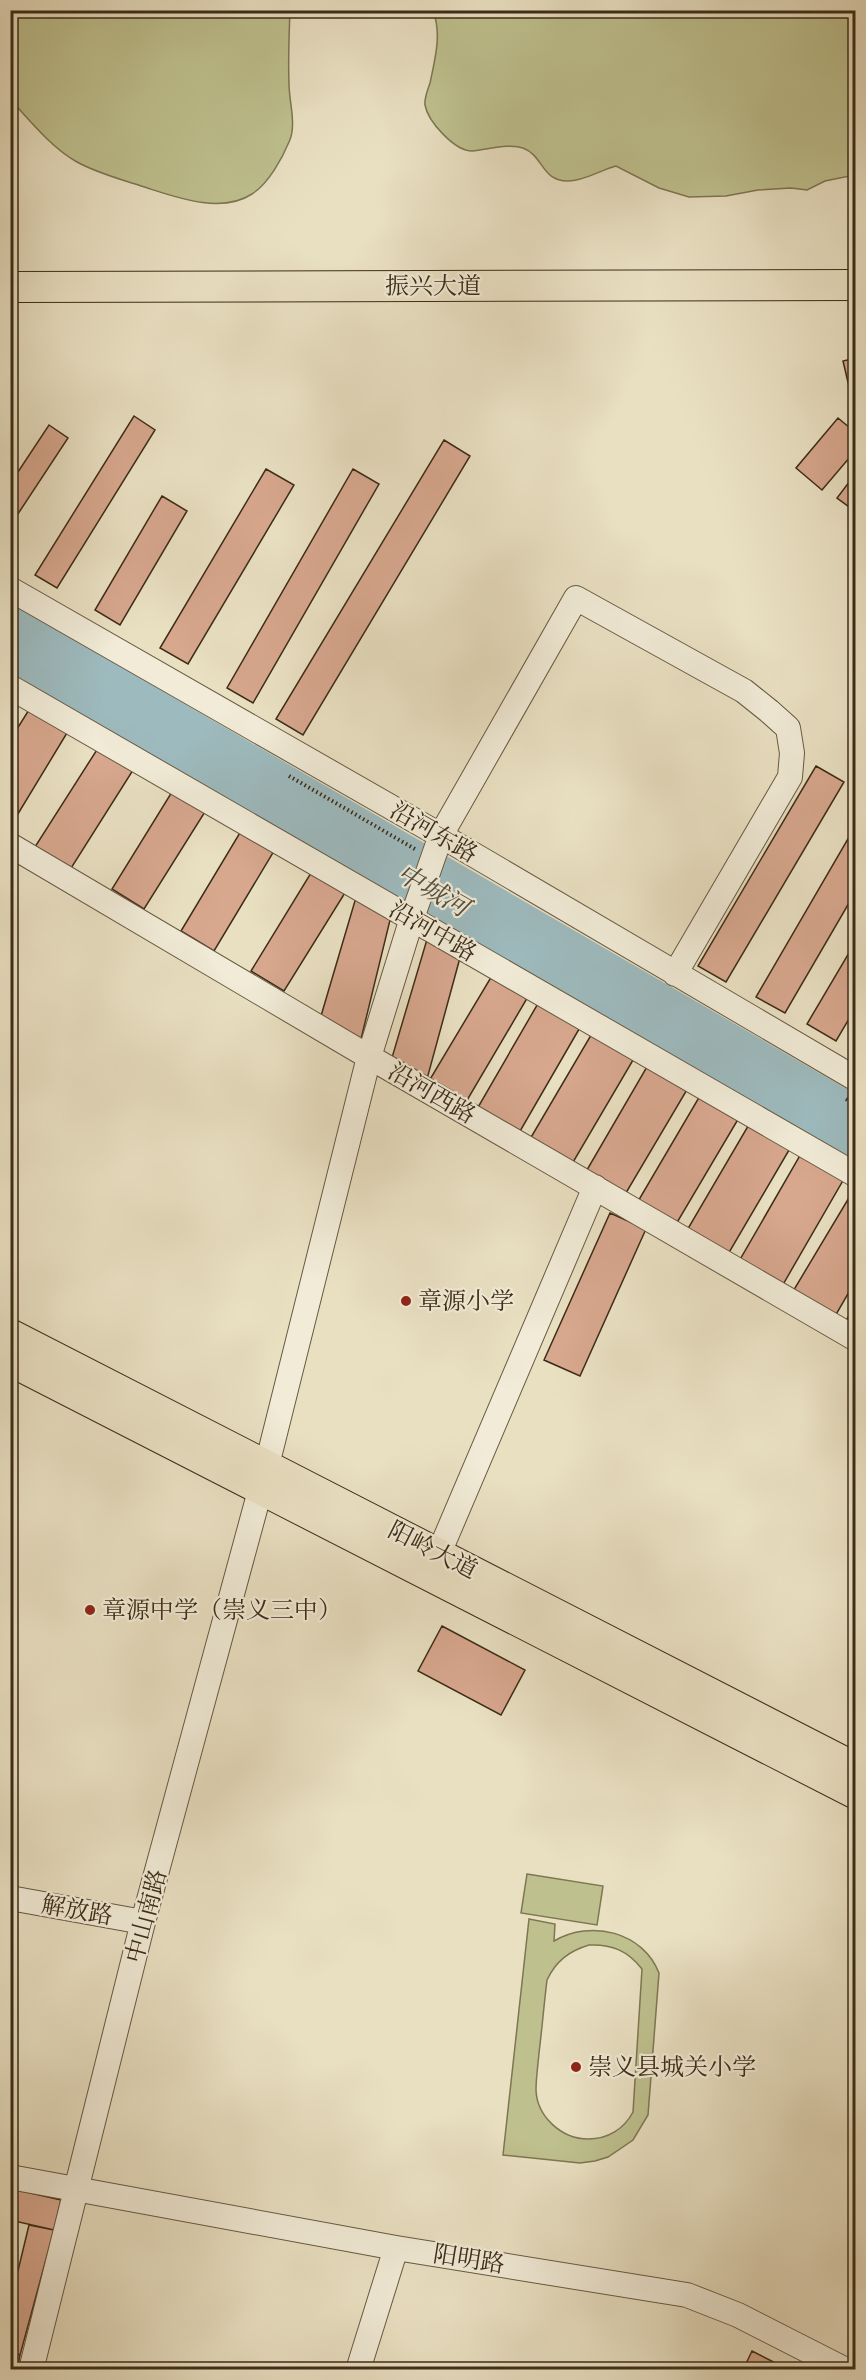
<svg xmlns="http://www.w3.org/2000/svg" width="866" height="2380" font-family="'Gentium Book Plus','Noto Serif SC',serif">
	<rect width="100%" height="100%" fill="#e9e0c2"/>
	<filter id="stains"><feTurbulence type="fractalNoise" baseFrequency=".00333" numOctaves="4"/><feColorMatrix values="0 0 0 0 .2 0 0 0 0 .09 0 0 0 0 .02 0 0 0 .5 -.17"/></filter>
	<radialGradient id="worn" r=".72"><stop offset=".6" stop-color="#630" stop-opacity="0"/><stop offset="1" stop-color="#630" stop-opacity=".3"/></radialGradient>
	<path fill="#bec08e" stroke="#7d7652" stroke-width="1.5" fill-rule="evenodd" d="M11 10 290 11C289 35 288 59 289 84 289 102 297 125 289 142 282 159 268 184 252 194 220 215 173 196 141 186 120 179 97 173 77 162 52 148 30 121 11 100Z
		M433 11H855V175L825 181 807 190 791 188 758 190 726 196 689 197 659 188 616 166C601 170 584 181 568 181 541 181 544 156 523 148 509 143 487 150 472 151 455 151 428 122 425 105 424 98 428 89 430 83 435 59 442 34 433 11Z
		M527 1874 603 1886 597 1925 521 1913Z
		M529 1919 555 1924 554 1941C591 1919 643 1932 659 1973L648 2115 633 2140 608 2157 595 2161 580 2163 503 2155ZM589 1945C612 1944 628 1951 642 1969L633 2112C624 2129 608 2139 588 2139 562 2139 537 2117 536 2090 536 2078 538 2065 539 2053 542 2029 544 2004 547 1980 556 1961 569 1951 589 1945Z"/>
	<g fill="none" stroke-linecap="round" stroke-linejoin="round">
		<path stroke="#9dbabe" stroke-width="34" d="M10 622 856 1114
			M10 654 856 1148"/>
	</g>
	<path fill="#d7a78e" stroke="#3c2c17" stroke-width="1.5" d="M856 358V394L851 395 843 361Z
		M134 416 155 430 57 588 35 575Z
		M838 418 856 433V450L822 490 796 468Z
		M49 425 68 438 10 526V484Z
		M444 440 470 456 303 735 276 719Z
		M266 469 294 485 188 664 160 648Z
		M353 469 379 484 253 703 227 688Z
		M856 473V512L837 498Z
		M162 496 187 511 120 625 95 610Z
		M32 705 70 728 10 827V740Z
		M100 745 135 767 68 873 33 850Z
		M816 766 844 782 726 982 698 966Z
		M175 787 208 807 144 909 112 889Z
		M856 825V891L785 1013 756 997Z
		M244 826 277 846 214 951 181 931Z
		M314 868 348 888 284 991 251 971Z
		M357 894 392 912 361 1039 321 1016Z
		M428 936 461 954 427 1079 391 1061Z
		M856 941V1007L836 1041 807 1024Z
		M493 974 529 995 466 1102 429 1081Z
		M540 1000 582 1024 519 1133 477 1109Z
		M594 1030 636 1055 572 1164 530 1139Z
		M648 1065 688 1088 623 1198 584 1175Z
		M701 1094 740 1116 675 1226 637 1203Z
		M751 1121 792 1145 727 1256 686 1232Z
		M802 1152 845 1177 781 1288 738 1263Z
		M856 1186V1280L834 1318 792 1293Z
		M610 1213 646 1229 580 1376 544 1360Z
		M856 1304V1331L844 1324Z
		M442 1626 525 1670 501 1715 418 1671Z
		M13 2189 61 2200 54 2230 10 2220Z
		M29 2225 54 2230 20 2355 10 2352V2304Z
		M752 2351 789 2370H743Z
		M10 2352 20 2355 17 2370H10Z"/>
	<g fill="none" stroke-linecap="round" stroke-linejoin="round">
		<g stroke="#675942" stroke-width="26">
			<path id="minor" d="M10 589 452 842 856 1079
				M10 687 856 1175
				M10 845 359 1051 856 1339
				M439 1553 595 1187
				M10 1898 143 1922
				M10 2177 396 2248 687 2295 738 2315 846 2370
				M31 2370 143 1922 267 1465 369 1057 412 918 441 835 576 598 744 691 769 711 788 728 792 753 790 777 675 974
				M358 2370 396 2248"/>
		</g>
		<g stroke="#3c2c17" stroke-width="32">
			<path id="major" d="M10 287 856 285
				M10 1334 856 1768
				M10 1361 856 1794"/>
		</g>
		<path stroke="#3c2c17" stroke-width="4" stroke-dasharray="1.5 3" stroke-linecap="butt" d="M289 776 415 849
			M846 1099 856 1105"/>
		<use href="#minor" stroke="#f1ebd7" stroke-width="24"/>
		<use href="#major" stroke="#e9e0c2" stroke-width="30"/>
	</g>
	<g fill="#8f2418" stroke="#f1ebd7" stroke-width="2">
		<circle cx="406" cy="1301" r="6"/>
		<circle cx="90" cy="1610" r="6"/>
		<circle cx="576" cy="2067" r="6"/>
	</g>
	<g text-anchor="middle" stroke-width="4.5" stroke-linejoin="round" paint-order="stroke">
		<g font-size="24" fill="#3c2c17" stroke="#f1ebd7">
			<text x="433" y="294">振兴大道</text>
			<text transform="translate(434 832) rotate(30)" y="8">沿河东路</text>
			<text transform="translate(433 931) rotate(30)" y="8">沿河中路</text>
			<text transform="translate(432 1093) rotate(30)" y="8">沿河西路</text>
			<text transform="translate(433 1550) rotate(27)" y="8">阳岭大道</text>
			<text transform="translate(77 1910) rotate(10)" y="8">解放路</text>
			<text transform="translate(146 1916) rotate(-75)" y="8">中山南路</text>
			<text transform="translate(469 2259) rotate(9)" y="8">阳明路</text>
		</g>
		<g font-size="24" fill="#3c2c17" stroke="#f1ebd7" text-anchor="start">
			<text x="418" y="1309">章源小学</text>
			<text x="102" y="1618">章源中学（崇义三中）</text>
			<text x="588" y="2075">崇义县城关小学</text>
		</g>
		<g font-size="26" font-style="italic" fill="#545041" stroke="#f1ebd7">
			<text transform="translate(433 890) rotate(30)" y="9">中城河</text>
		</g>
	</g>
	<rect width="866" height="2380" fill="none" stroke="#e9e0c2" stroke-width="36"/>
	<rect x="12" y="12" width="842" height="2356" fill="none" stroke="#3c2c17" stroke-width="3"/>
	<rect x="18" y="18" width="830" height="2344" fill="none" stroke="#3c2c17" stroke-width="1.5"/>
	<rect width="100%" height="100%" filter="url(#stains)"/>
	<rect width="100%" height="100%" fill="url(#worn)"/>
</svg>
